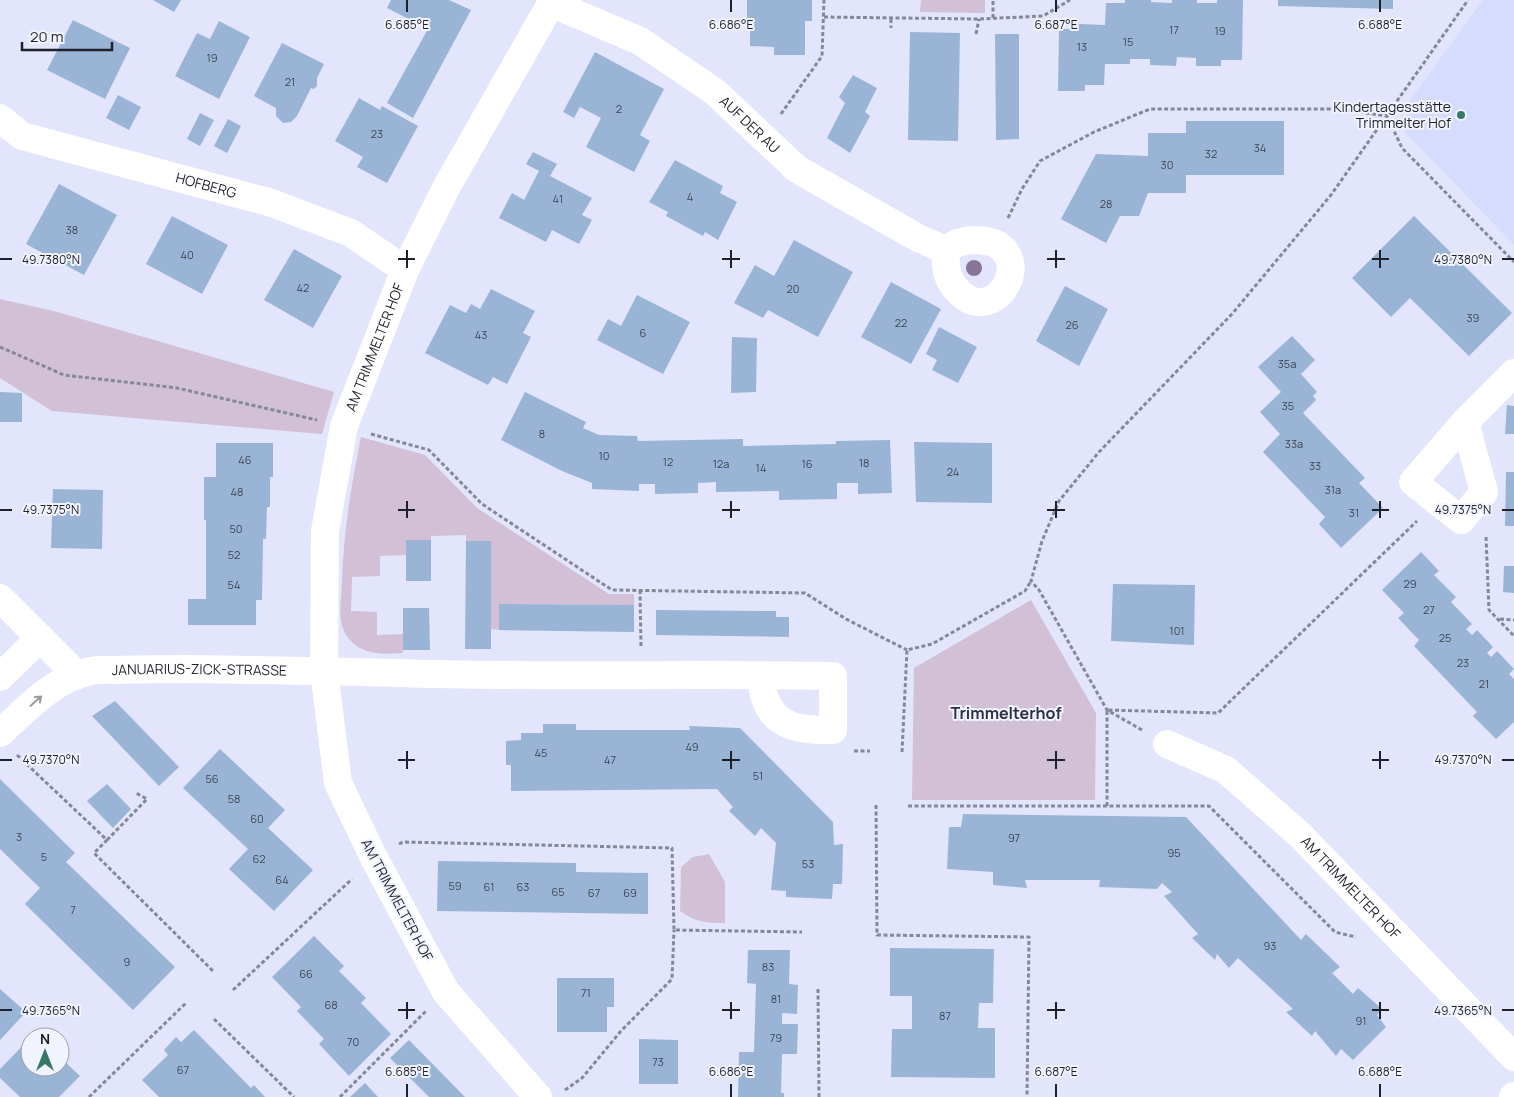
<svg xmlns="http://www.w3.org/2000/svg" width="1514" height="1097" font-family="Manrope,sans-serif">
	<rect width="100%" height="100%" fill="#e2e5fb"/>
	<path fill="#d6dcfe" d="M1483 0H1514V245L1404 131 1410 100Z"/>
	<path fill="#d2c0d6" d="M921 0H985V13L920 12Z
		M0 299 54 311 334 392 322 434 52 411 0 378Z
		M361 437 425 455 477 508 609 594H634V605L500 604 499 630 491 629V541H466V535L431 536V540H406V555L380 556V576L352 577 351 611 377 612V635L403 634V653C383 654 365 656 350 640 336 625 341 603 342 585 343 534 351 487 361 437Z
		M1031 600 1096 713 1095 800H912L914 668Z
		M709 854 725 882V923C705 923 696 922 680 911L681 867 693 857Z"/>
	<path fill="#9ab4d6" d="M153 0H181L174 12Z
		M391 0H449L471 10 413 118 387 103 428 29 387 8Z
		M747 0H812V21H805V55H774V47L750 46V20H747Z
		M1125 0H1151V2L1172 3V0H1197V3H1217V0H1243L1242 60H1221V66H1196V58L1177 57 1176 66 1150 65V59H1130V64H1105L1104 85H1085V91H1058L1059 29H1079V24L1105 25 1106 3H1125Z
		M1278 0H1393V9L1278 6Z
		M73 20 130 48 105 99 47 70Z
		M219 21 250 37 219 99 175 76 197 33 210 39Z
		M910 32 960 33 958 141 908 140Z
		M995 34H1019V139L996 140Z
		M282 43 324 64 317 78V86L314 89 311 88 297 116 291 122 283 123 276 116V108L254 96Z
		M595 52 664 89 640 135 650 141 634 172 586 147 601 118 580 107 574 118 563 112Z
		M853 75 877 88 865 112 870 116 850 153 827 138 845 103 839 97Z
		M118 95 141 107 129 130 106 118Z
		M359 98 380 110 382 106 418 126 387 183 357 167 363 157 335 141Z
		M200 113 214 120 200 146 187 139Z
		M228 119 241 126 227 153 214 146Z
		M1186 121H1284V175H1186V193H1148L1139 216H1120L1106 243 1061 219 1096 154 1148 156V133H1186Z
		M533 152 557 164 550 176 592 198 582 215 592 220 579 244 552 230 546 242 499 218 512 193 524 200 539 171 526 164Z
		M675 160 723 186 720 193 737 202 718 240 705 232 703 236 666 216 668 212 649 202Z
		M59 184 117 215 84 275 26 244Z
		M172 216 228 245 202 294 146 264Z
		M1414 216 1512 313 1469 356 1410 298 1391 317 1352 278Z
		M794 240 853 272 818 337 768 310 763 318 734 303 755 265 774 276Z
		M294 249 342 276 313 328 264 300Z
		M891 282 941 309 911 364 861 337Z
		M1065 286 1108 309 1079 366 1036 341Z
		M491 289 535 311 523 333 531 337 507 384 493 377 488 385 425 353 450 305 466 313 471 304 480 309Z
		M637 295 690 322 663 374 597 340 608 319 621 326Z
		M939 327 977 347 958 383 932 370 937 360 926 354Z
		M1292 336 1315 360 1301 374 1317 392 1313 396 1316 400 1303 413 1365 478 1359 483 1383 508 1341 548 1319 524 1325 517 1263 452 1280 434 1260 412 1281 392 1258 367Z
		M732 337 757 338 756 392 731 393Z
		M0 392 22 393V422H0Z
		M525 392 586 422 583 428 599 435 637 436 638 441 743 439V446L836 444V441L890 440 892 493 858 494V483H837V499L779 500V491L716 492V482L698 483V493L655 494V484H639V491L592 489V483L562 471 501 440Z
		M1507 405 1514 406V434H1505Z
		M914 442 992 443V503L916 502Z
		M216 443H273V477H270V507H267L266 539H263L262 600H256V625H188V599H206V520H204V477H216Z
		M1506 472H1514V526H1505Z
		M53 489 103 490 102 549 51 548Z
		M406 540H431V581H406Z
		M466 541H491V649H465Z
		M1421 552 1439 571 1434 575 1456 597 1451 602 1472 624 1466 629 1472 635 1477 630 1493 647 1487 653 1491 657 1497 651 1514 669 1509 674 1514 679V722L1496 739 1473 716 1477 712 1414 646 1419 640 1398 618 1404 613 1382 590Z
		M1504 566H1514V593L1503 592Z
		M1113 584 1195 585 1194 645 1111 641Z
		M499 604 634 605V632L499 630Z
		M403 608H429L430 650H403Z
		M656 610 776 611V617H789V637L656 635Z
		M115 701 179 767 159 786 92 716Z
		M543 724H576V730H690L689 726 740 728 833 822 834 845 843 844 842 884H833L832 899 786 897V891L771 890 776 843 761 828 755 836 729 811 733 807 717 789 511 791V765H506V741L521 740V733H543Z
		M220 749 285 810 268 828 313 870 274 911 229 869 248 849 183 788Z
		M0 779 75 853 66 862 175 967 133 1010 25 904 40 888 0 849Z
		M107 784 131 809 113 828 87 801Z
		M963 814 1186 817 1301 940 1306 934 1340 967 1332 973 1353 994 1358 988 1382 1009 1377 1015 1386 1027 1353 1060 1341 1049 1336 1056 1315 1031 1312 1036 1286 1012 1293 1009 1238 958 1229 968 1217 954 1215 960 1192 938 1198 934 1164 896 1172 892 1162 883 1157 889 1099 887 1100 880H1025L1027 888 993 885V872L947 869 949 827H961Z
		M438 861 576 863V872L648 873V914L437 911Z
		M314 936 344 966 339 971 366 998 361 1003 391 1034 349 1076 319 1044 324 1039 297 1011 301 1007 272 977Z
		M890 948 994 949 993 1003H979L978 1028H995V1078L891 1077 892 1029H912V996H890Z
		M748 950H790L789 984 798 985 797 1014 782 1013V1024H798L797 1054H782L781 1093H784V1097H738L739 1052H754L756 984 747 983Z
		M557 978H614V1007H607V1032H557Z
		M0 989 26 1012 0 1040Z
		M194 1030 251 1088 254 1085 265 1097H159L142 1080 168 1055 164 1050 176 1037 181 1042Z
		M30 1038V1067H60V1057L80 1076 59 1097H20L0 1078V1069Z
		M639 1039 678 1040V1084H639Z
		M409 1040 465 1097H429L390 1058Z
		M365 1083 378 1097H350Z"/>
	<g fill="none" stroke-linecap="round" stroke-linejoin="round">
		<path stroke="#858897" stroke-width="3" stroke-dasharray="4 2.5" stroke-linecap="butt" d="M824 17 979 19 1043 16 1070 0
			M993 18V0
			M891 19V28
			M976 34 979 19
			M781 114 822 56 824 0
			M1008 218 1022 189 1040 161 1094 132 1150 109H1337L1387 116 1402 148 1514 262
			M0 347 64 375 177 388 317 420
			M371 434 429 450 482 504 612 590 805 593 846 619 907 650
			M1486 537 1489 610 1514 636
			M640 590 641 647
			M1500 619 1514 620
			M1142 730 1107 710 1039 590 1031 581 1042 541 1059 501 1099 452 1232 314 1331 195 1468 0
			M854 751H870
			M902 752 907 650 932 644 1025 591 1031 581
			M17 755 107 840 94 853 213 971
			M876 805 877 935 1029 937 1027 1097
			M908 806H1209L1335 932 1356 937
			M1107 806V710L1218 713 1417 521
			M107 840 147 799 136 793
			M399 844 403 842 672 848 674 930 802 932
			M818 989 819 1097
			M233 990 352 879
			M214 1019 294 1097
			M565 1090 582 1078 621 1031 672 979 674 930
			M89 1097 187 1002
			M340 1097 426 1011"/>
		<g stroke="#fff" stroke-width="28">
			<path id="s1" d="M551 3 640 41 715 92 797 169 918 238 946 250"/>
			<path id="s2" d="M0 118 22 136 272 203 351 233 405 270"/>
			<path d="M969 240C977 240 988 240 996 244 1033 265 992 326 959 292 946 279 945 268 946 250L957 243Z"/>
			<path d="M1465 422 1484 492 1461 520 1413 482 1465 422 1514 373"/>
			<path d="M0 598 77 675"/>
			<path d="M0 677 40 638"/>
			<path id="s3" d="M0 733C28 708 53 679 91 671 99 669 108 670 116 670 141 669 165 669 189 669 258 670 327 671 396 673 541 678 688 673 833 676V730C806 730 775 730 765 698 762 691 763 682 762 675"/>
			<path id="s4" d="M1167 744 1226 770 1300 835 1514 1057"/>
			<path id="s5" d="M538 1097 446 992 374 858 338 783 324 671 325 531 344 426 405 270 446 188 553 0"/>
			<path d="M1513 1097 1514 1096"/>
		</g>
	</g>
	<circle fill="#887699" cx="974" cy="268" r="8"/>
	<defs><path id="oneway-shaft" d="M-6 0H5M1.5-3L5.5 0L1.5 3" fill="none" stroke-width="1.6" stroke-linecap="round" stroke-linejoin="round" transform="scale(1.25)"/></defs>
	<use stroke="#9a9b9f" href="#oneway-shaft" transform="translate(36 701) rotate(-42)"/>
	<path fill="none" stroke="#1f212a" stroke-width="2" d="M407 0V12M731 0V12M1056 0V12M1380 0V12M407 250V268M731 250V268M1056 250V268M1380 250V268M0 259H12M398 259H415M722 259H740M1047 259H1065M1372 259H1389M1502 259H1514M407 501V518M731 501V518M1056 501V518M1380 501V518M0 510H12M398 510H415M722 510H740M1047 510H1065M1372 510H1389M1502 510H1514M407 751V769M731 751V769M1056 751V769M1380 751V769M0 760H12M398 760H415M722 760H740M1047 760H1065M1372 760H1389M1502 760H1514M407 1002V1019M731 1002V1019M1056 1002V1019M1380 1002V1019M0 1010H12M398 1010H415M722 1010H740M1047 1010H1065M1372 1010H1389M1502 1010H1514M407 1084V1097M731 1084V1097M1056 1084V1097M1380 1084V1097"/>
	<circle fill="#377765" stroke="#f1f3fe" stroke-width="2" cx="1461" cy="115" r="5"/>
	<g text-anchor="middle" stroke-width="4" stroke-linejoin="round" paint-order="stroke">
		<g font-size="11" fill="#3e4655">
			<text x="1174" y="34">17</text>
			<text x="1220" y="35">19</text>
			<text x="1128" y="46">15</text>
			<text x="1082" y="51">13</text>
			<text x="212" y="62">19</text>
			<text x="290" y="86">21</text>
			<text x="619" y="113">2</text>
			<text x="377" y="138">23</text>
			<text x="1260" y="152">34</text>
			<text x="1211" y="158">32</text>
			<text x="1167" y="169">30</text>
			<text x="690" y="201">4</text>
			<text x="558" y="203">41</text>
			<text x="1106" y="208">28</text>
			<text x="72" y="234">38</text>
			<text x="187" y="259">40</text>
			<text x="303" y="292">42</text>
			<text x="793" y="293">20</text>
			<text x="1473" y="322">39</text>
			<text x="901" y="327">22</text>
			<text x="1072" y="329">26</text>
			<text x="643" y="337">6</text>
			<text x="481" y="339">43</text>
			<text x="1287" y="368">35a</text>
			<text x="1288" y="410">35</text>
			<text x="542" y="438">8</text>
			<text x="1294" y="448">33a</text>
			<text x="604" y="460">10</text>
			<text x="245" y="464">46</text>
			<text x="668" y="466">12</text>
			<text x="864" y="467">18</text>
			<text x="721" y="468">12a</text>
			<text x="807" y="468">16</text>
			<text x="1315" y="470">33</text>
			<text x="761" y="472">14</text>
			<text x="953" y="476">24</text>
			<text x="1333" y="494">31a</text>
			<text x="237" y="496">48</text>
			<text x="1354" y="517">31</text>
			<text x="236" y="533">50</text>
			<text x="234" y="559">52</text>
			<text x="1410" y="588">29</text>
			<text x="234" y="589">54</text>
			<text x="1429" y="614">27</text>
			<text x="1177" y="635">101</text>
			<text x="1445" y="642">25</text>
			<text x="1463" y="667">23</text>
			<text x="1484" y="688">21</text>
			<text x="692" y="751">49</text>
			<text x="541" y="757">45</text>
			<text x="610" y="764">47</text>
			<text x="758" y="780">51</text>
			<text x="212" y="783">56</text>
			<text x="234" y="803">58</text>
			<text x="257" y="823">60</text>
			<text x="19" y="841">3</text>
			<text x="1014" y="842">97</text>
			<text x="1174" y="857">95</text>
			<text x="44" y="861">5</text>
			<text x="259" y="863">62</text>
			<text x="808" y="868">53</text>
			<text x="282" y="884">64</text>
			<text x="455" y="890">59</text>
			<text x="489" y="891">61</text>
			<text x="523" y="891">63</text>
			<text x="558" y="896">65</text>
			<text x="594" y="897">67</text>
			<text x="630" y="897">69</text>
			<text x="73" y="914">7</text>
			<text x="1270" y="950">93</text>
			<text x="127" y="966">9</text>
			<text x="768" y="971">83</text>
			<text x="306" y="978">66</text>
			<text x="586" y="997">71</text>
			<text x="776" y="1003">81</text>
			<text x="331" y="1009">68</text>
			<text x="945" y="1020">87</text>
			<text x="1361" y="1025">91</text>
			<text x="776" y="1042">79</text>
			<text x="353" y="1046">70</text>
			<text x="658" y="1066">73</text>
			<text x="183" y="1074">67</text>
		</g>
		<g font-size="14" fill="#1f212a" stroke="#f1f3fe" text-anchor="end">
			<text x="1451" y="112">Kindertagesstätte<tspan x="1451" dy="16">Trimmelter Hof</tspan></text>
		</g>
		<g font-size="14" fill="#1f212a" stroke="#f1f3fe">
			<text dy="5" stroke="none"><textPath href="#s1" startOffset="235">AUF DER AU</textPath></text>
			<text dy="5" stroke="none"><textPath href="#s2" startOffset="219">HOFBERG</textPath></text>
			<text dy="5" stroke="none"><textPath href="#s5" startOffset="819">AM TRIMMELTER HOF</textPath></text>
			<text dy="5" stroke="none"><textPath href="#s3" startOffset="220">JANUARIUS-ZICK-STRASSE</textPath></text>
			<text dy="5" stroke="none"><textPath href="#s4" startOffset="236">AM TRIMMELTER HOF</textPath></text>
			<text transform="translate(397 900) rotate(62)" y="5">AM TRIMMELTER HOF</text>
		</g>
		<g font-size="16" font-weight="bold" fill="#2c2f43" stroke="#f1f3fe">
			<text x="1006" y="719">Trimmelterhof</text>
		</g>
	</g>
	<g font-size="12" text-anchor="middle" fill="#1f212a" stroke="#f1f3fe" stroke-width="4" stroke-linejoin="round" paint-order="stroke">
		<text x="407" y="29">6.685°E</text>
		<text x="731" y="29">6.686°E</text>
		<text x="1056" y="29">6.687°E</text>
		<text x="1380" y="29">6.688°E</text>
		<text x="51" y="264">49.7380°N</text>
		<text x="1463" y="264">49.7380°N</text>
		<text x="51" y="514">49.7375°N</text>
		<text x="1463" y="514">49.7375°N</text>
		<text x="51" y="764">49.7370°N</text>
		<text x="1463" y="764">49.7370°N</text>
		<text x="51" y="1015">49.7365°N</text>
		<text x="1463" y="1015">49.7365°N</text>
		<text x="407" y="1076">6.685°E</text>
		<text x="731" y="1076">6.686°E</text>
		<text x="1056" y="1076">6.687°E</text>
		<text x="1380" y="1076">6.688°E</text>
	</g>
	<g transform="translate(45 1052)"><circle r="24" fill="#f1f3fe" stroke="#9d9fa9"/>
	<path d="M0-4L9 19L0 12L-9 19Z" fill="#377765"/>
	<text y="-8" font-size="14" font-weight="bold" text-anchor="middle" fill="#1f212a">N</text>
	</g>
	<path d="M22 42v8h90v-8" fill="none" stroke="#1f212a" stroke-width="2.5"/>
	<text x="30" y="42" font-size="15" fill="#1f212a" stroke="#f1f3fe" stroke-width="4" paint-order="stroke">20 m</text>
</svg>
